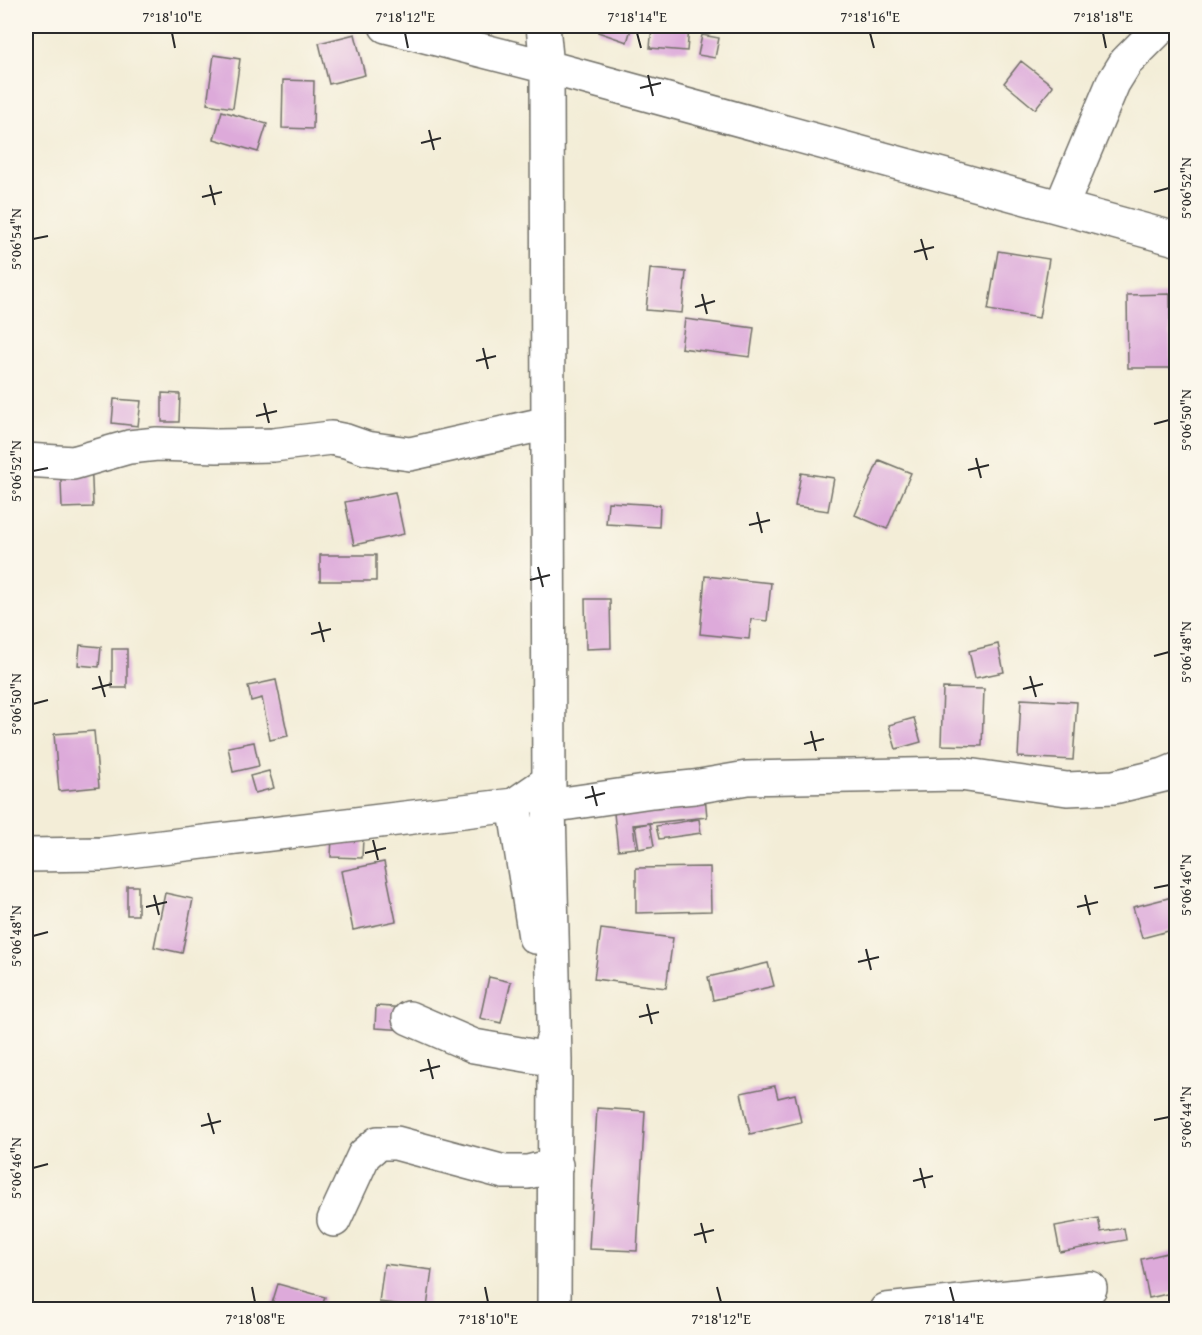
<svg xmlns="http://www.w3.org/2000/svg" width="1202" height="1335" font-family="'Gentium Book Plus',serif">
	<rect width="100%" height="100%" fill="#fbf7ec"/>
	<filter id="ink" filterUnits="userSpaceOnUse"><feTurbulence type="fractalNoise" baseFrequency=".0167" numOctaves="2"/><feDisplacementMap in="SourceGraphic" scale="12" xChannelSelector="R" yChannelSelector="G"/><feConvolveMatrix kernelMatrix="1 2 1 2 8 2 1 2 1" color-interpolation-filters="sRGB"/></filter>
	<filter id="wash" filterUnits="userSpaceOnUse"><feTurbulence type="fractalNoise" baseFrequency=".008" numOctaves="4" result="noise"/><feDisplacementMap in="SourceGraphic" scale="24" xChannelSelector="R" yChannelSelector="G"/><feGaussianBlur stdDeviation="1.35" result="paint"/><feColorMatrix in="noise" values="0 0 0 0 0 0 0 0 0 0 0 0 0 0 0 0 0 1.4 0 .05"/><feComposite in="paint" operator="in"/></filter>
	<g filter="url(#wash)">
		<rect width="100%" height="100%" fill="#f3edd7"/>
		<g id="blocks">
			<path fill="#ddaada" d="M601 26H632L627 42 598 32Z
				M652 26 689 28 687 51 650 48Z
				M355 34 365 75 329 84 319 43Z
				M702 35 719 38 715 58 698 55Z
				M214 55 240 59 233 108 207 104Z
				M1021 61 1053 86 1035 109 1004 83Z
				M283 80 314 81 313 129 282 128Z
				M222 111 267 124 258 152 214 139Z
				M998 251 1049 259 1039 318 988 310Z
				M650 269 686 272 682 313 646 310Z
				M1170 294 1171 368H1128L1127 295Z
				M685 319 754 328 750 357 681 348Z
				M162 393 180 394 179 422H162Z
				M114 399 141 401 138 426 112 423Z
				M91 455 93 507 62 508 60 456Z
				M879 460 911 473 887 529 855 515Z
				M801 473 834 478 828 511 795 506Z
				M395 492 404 534 354 545 345 502Z
				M608 502 660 505 659 527 606 524Z
				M320 555H376V581H320Z
				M705 576 771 583 767 621 751 619 749 639 700 634Z
				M585 599H610L611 648 586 649Z
				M998 644 1004 672 975 678 969 651Z
				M80 645 101 647 99 667 78 665Z
				M112 649H127V688H112Z
				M276 680 288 736 270 740 262 698 251 701 248 686Z
				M943 688 984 689 982 746 941 745Z
				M1021 699 1077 702 1073 760 1018 757Z
				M914 718 921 742 896 749 889 725Z
				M94 731 99 787 59 791 54 734Z
				M254 742 259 766 233 772 228 747Z
				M269 771 274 788 255 793 250 776Z
				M704 785 707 817 633 825 636 848 618 850 612 795Z
				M699 819 701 833 659 839 656 826Z
				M650 823 654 846 639 849 635 826Z
				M332 837 363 838 362 858 331 857Z
				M384 862 396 921 353 930 341 871Z
				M710 867 711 911 636 913V868Z
				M127 886H138V915H127Z
				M165 893 193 899 182 953 154 947Z
				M1172 897 1176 913V929L1142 938 1133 907Z
				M601 929 673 938 666 988 594 979Z
				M768 963 774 986 713 1000 708 977Z
				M489 977 511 982 501 1023 480 1018Z
				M376 1006 409 1008 408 1030 375 1028Z
				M775 1086 778 1098 795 1094 801 1122 750 1134 741 1093Z
				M597 1108 645 1111 637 1251 589 1249Z
				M1098 1218 1101 1232 1124 1228 1126 1240 1060 1252 1055 1226Z
				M1176 1251V1292L1149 1298 1141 1259Z
				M384 1264 432 1270 427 1308 379 1302Z
				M278 1284 325 1297 321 1310H270Z"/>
		</g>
	</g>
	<g filter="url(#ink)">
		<use href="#blocks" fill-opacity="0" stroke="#716f67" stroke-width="1.5"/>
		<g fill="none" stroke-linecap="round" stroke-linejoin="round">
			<g stroke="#716f67" stroke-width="36">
				<path id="minor" d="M386 26 547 67 1176 239
					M543 26 547 67 549 806 555 1060 554 1310
					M1061 207 1113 83 1126 62 1162 26
					M26 460 73 463 129 447 157 444 217 446 273 445 331 438 346 441 366 448 410 454 548 423
					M514 805 535 937
					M549 806 652 791 694 787 747 778 960 774 1067 789 1114 787 1164 775 1176 770
					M26 855 103 854 514 805 549 781
					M409 1018 474 1046 555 1060 552 1041
					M334 1220 364 1155 378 1143H396L504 1172H528L556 1165
					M886 1310 1090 1288"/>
			</g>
			<use href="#minor" stroke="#fff" stroke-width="33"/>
		</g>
	</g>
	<path fill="none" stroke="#2b2b2b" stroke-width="2" d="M172 33 175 48M405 33 408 48M637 33 641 48M870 33 874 48M1103 33 1106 48M648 75 653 96M640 88 661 83M429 130 434 150M421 143 441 138M210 185 215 205M1154 192 1169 188M202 197 222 192M33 239 48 236M921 239 927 260M914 252 934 247M702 294 707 314M695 307 715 301M483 348 488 369M476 361 496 356M264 403 269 423M256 416 277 411M1154 424 1169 420M976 458 981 478M968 470 989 465M33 471 48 468M757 512 762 533M749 525 770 520M538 567 543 587M530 580 550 575M319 622 324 642M311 634 331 629M1154 656 1169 652M99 676 105 697M1030 676 1036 697M92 689 112 684M1023 689 1043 684M33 704 48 700M811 731 816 751M804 744 824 739M592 786 597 806M585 798 605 793M373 840 378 860M365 853 386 848M1154 888 1169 885M154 895 159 915M1085 895 1090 915M146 907 167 902M1077 907 1098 902M33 936 48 932M866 949 871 970M858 962 879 957M647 1004 652 1024M639 1017 659 1012M428 1059 433 1079M420 1071 440 1066M208 1113 214 1134M1154 1120 1169 1117M201 1126 221 1121M33 1168 48 1164M920 1168 925 1188M913 1181 933 1176M701 1223 706 1243M694 1235 714 1230M252 1287 255 1302M485 1287 488 1302M717 1287 721 1302M950 1287 954 1302"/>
	<rect width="1202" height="1335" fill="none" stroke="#fbf7ec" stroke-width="66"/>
	<rect x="33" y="33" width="1136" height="1269" fill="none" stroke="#2b2b2b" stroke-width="2"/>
	<g font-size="15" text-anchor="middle" fill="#2b2b2b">
		<text x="172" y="22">7°18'10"E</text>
		<text x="405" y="22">7°18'12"E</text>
		<text x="637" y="22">7°18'14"E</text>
		<text x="870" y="22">7°18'16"E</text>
		<text x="1103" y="22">7°18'18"E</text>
		<text transform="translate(1186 188) rotate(-90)" y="5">5°06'52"N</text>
		<text transform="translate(16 239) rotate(-90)" y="5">5°06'54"N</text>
		<text transform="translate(1186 420) rotate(-90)" y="5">5°06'50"N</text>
		<text transform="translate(16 471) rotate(-90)" y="5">5°06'52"N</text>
		<text transform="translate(1186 652) rotate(-90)" y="5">5°06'48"N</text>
		<text transform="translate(16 704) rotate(-90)" y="5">5°06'50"N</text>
		<text transform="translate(1186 885) rotate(-90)" y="5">5°06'46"N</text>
		<text transform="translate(16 936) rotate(-90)" y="5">5°06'48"N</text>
		<text transform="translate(1186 1117) rotate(-90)" y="5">5°06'44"N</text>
		<text transform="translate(16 1168) rotate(-90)" y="5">5°06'46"N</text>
		<text x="255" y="1324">7°18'08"E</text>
		<text x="488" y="1324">7°18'10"E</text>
		<text x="721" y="1324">7°18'12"E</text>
		<text x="954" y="1324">7°18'14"E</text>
	</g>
</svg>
